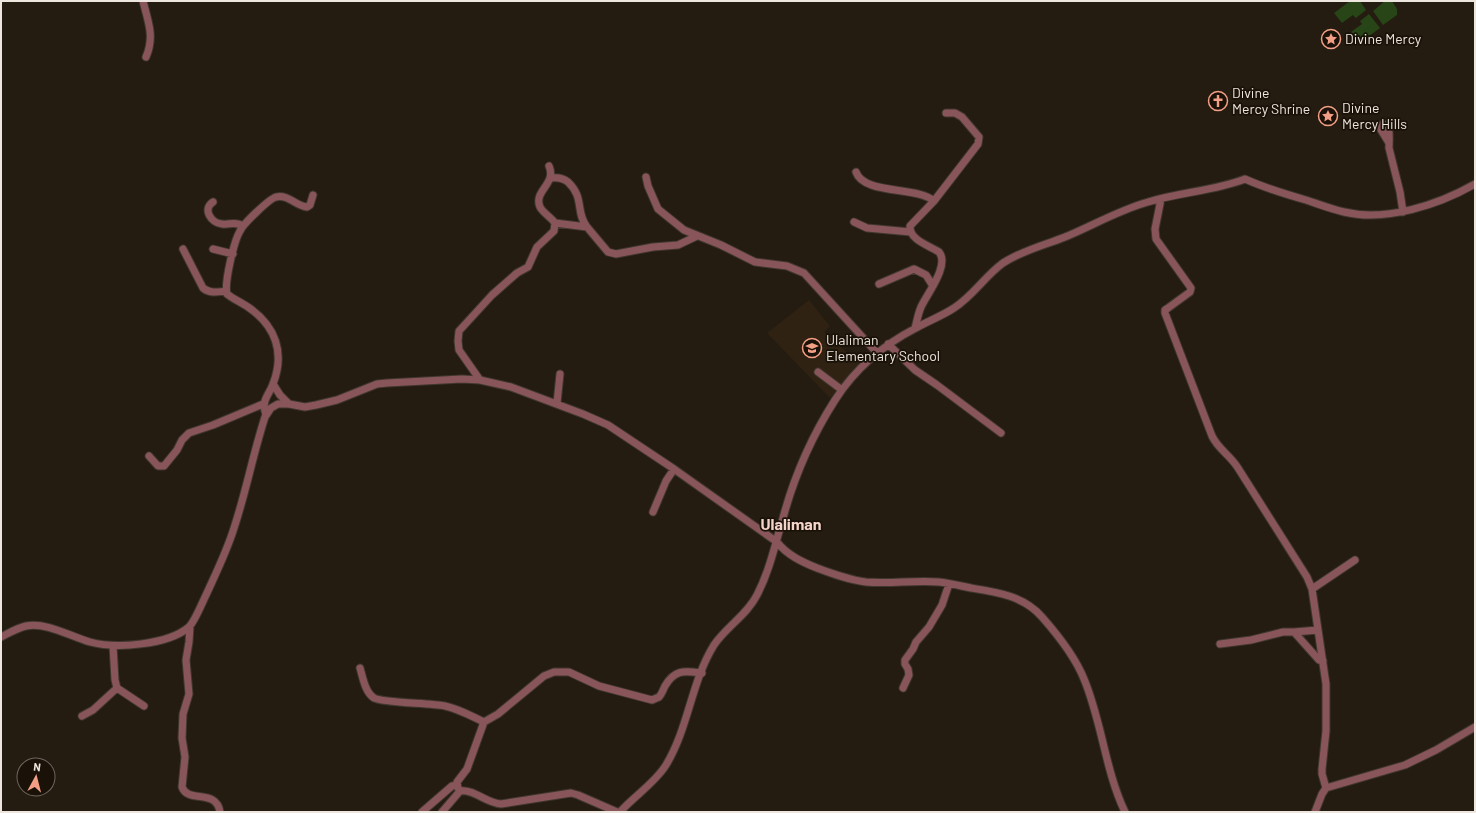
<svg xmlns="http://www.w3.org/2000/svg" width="1476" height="813" font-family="Barlow,sans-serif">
	<rect width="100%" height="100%" fill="#241b11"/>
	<path fill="#2f2213" d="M809 300 830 326 824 332 859 363 830 398 767 333Z"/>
	<path fill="#274517" d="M1350 1H1360L1366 10 1356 18 1353 15 1342 23 1334 13Z
		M1385 1H1392L1397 9V15L1383 25 1373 11Z
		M1369 14 1380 28 1357 45 1348 34 1362 24 1360 21Z"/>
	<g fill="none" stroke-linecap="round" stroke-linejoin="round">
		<g stroke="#40372e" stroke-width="9">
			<path id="minor" d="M143 1C148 22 155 36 146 57
				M1389 143 1381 130V125L1383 124 1388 126C1390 133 1389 141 1389 148L1400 192 1403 212
				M856 172C864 195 917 186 934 201
				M646 177 648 186 658 209 684 230 721 245 755 262 787 266 804 273 877 353
				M551 178C558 177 563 178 568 182 585 198 575 212 587 227
				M1161 199 1155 229 1156 239 1191 288 1190 292 1168 308 1165 310V313L1212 436C1218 449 1230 455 1238 468L1307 577 1312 589
				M213 202C202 209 211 223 222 224 230 225 235 221 243 226
				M854 222 867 228 911 232
				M555 223 587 227 608 252 616 254 653 247 678 245 697 236
				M183 249 203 288C210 294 218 292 226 291
				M213 249 233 254
				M879 284 914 269 926 275 933 286
				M915 328C917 321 918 314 921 307 927 294 950 265 939 252 930 246 909 240 910 226L934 201 978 144 979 137 962 117 955 113H946
				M888 344 915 370 937 385 1001 433
				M818 372 842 390
				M480 380 459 350 458 341 459 331 492 295 517 273 528 267 537 247 554 231 555 223C551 217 543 213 540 207 533 191 557 184 549 166
				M273 384 280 395 289 404
				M557 403 560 374
				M266 415C261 400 268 397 273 384 285 353 276 326 248 307 241 302 233 299 227 294 224 283 234 241 240 231 243 224 269 199 276 197 288 194 296 206 307 207L310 205 313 195
				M149 456 158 466H164L177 450 182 440 189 433 213 425 263 404
				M653 512 666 481 674 469
				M190 626 189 642 186 660 189 694 183 714 182 738 185 757 182 787C188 804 216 788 220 812
				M1294 632 1318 630
				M1 637C9 633 17 628 26 626 47 622 69 636 90 642 116 649 168 645 189 627 195 621 202 603 206 595 216 573 227 551 234 528 246 492 253 454 265 417L271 408 278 404H289L305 407 316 405 337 400 377 384 387 383 462 379 480 380 511 387 583 414 608 425 674 469 777 542C787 555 802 562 817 568 833 574 849 580 866 582 890 584 915 580 939 582 949 583 961 586 971 588 997 592 1024 596 1042 617 1057 634 1076 659 1084 679 1102 722 1105 770 1125 812
				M1220 644 1251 640 1283 632H1294L1319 660 1323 661
				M113 646 115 680 117 688 144 706
				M360 668C363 678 365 692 374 698 383 703 430 703 445 706 459 709 471 716 484 722
				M903 688 909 675 908 669 905 664V660L913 649 916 642 929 627 942 605 949 584
				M82 716 93 710 117 688
				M1326 788 1322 774V769L1326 731V684L1312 589 1355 560
				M460 791 458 788 457 782 467 769 484 722 498 714 544 676 554 672H569L599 686 652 700 659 697C662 694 663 690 665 686 675 669 684 671 702 673
				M422 812 452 786 457 785
				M442 812 460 791C474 789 486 803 501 804L571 793 578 795 617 812
				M620 812C634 796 655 783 666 765 689 727 691 682 714 645 726 627 747 615 757 595 770 570 775 544 783 518 794 477 812 436 835 400 855 369 883 345 916 328 928 321 942 316 954 308 973 296 985 276 1003 263 1021 251 1045 245 1065 237 1092 226 1119 210 1148 202 1180 192 1214 191 1245 179 1265 188 1285 194 1306 200 1318 204 1331 209 1344 212 1386 222 1438 205 1475 184
				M1315 812 1322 794 1326 788 1405 765 1436 750 1475 727"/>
		</g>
		<use href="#minor" stroke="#88555b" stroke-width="7"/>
	</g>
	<defs>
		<g id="sight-ring" transform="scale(1)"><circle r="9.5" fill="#1a1208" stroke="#f39f86" stroke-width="1.5"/><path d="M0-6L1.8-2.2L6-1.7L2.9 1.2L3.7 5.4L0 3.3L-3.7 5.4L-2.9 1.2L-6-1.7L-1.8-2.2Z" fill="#f39f86"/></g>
		<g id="church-ring" transform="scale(1)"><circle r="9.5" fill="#1a1208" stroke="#f39f86" stroke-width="1.5"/><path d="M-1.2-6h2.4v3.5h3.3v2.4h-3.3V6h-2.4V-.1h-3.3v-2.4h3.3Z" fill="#f39f86"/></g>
		<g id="school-ring" transform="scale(1)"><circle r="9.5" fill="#1a1208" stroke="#f39f86" stroke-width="1.5"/><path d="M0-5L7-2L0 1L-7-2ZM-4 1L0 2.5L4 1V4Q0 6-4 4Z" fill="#f39f86"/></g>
	</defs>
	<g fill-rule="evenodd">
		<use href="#sight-ring" x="1331" y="39"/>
		<use href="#church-ring" x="1218" y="101"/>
		<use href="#sight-ring" x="1328" y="116"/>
		<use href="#school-ring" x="812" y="348"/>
	</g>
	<g text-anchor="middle" stroke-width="3.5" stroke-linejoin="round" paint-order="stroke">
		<g font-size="14" fill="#ece6df" stroke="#1a1208" text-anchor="start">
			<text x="1345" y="44">Divine Mercy</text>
			<text x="1232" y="98">Divine<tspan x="1232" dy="16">Mercy Shrine</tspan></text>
			<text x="1342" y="113">Divine<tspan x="1342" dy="16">Mercy Hills</tspan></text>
			<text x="826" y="345">Ulaliman<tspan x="826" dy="16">Elementary School</tspan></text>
		</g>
		<g font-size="16" font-weight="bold" fill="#f5d4ca" stroke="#1a1208">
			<text x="791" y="530">Ulaliman</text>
		</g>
	</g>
	<rect width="1476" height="813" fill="none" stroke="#ece6df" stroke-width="4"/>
	<g transform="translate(36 777) rotate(7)"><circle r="19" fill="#1a1208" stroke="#6e675e"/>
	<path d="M0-3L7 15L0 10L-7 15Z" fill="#f39f86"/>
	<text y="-6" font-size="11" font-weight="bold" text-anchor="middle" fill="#ece6df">N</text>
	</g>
</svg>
